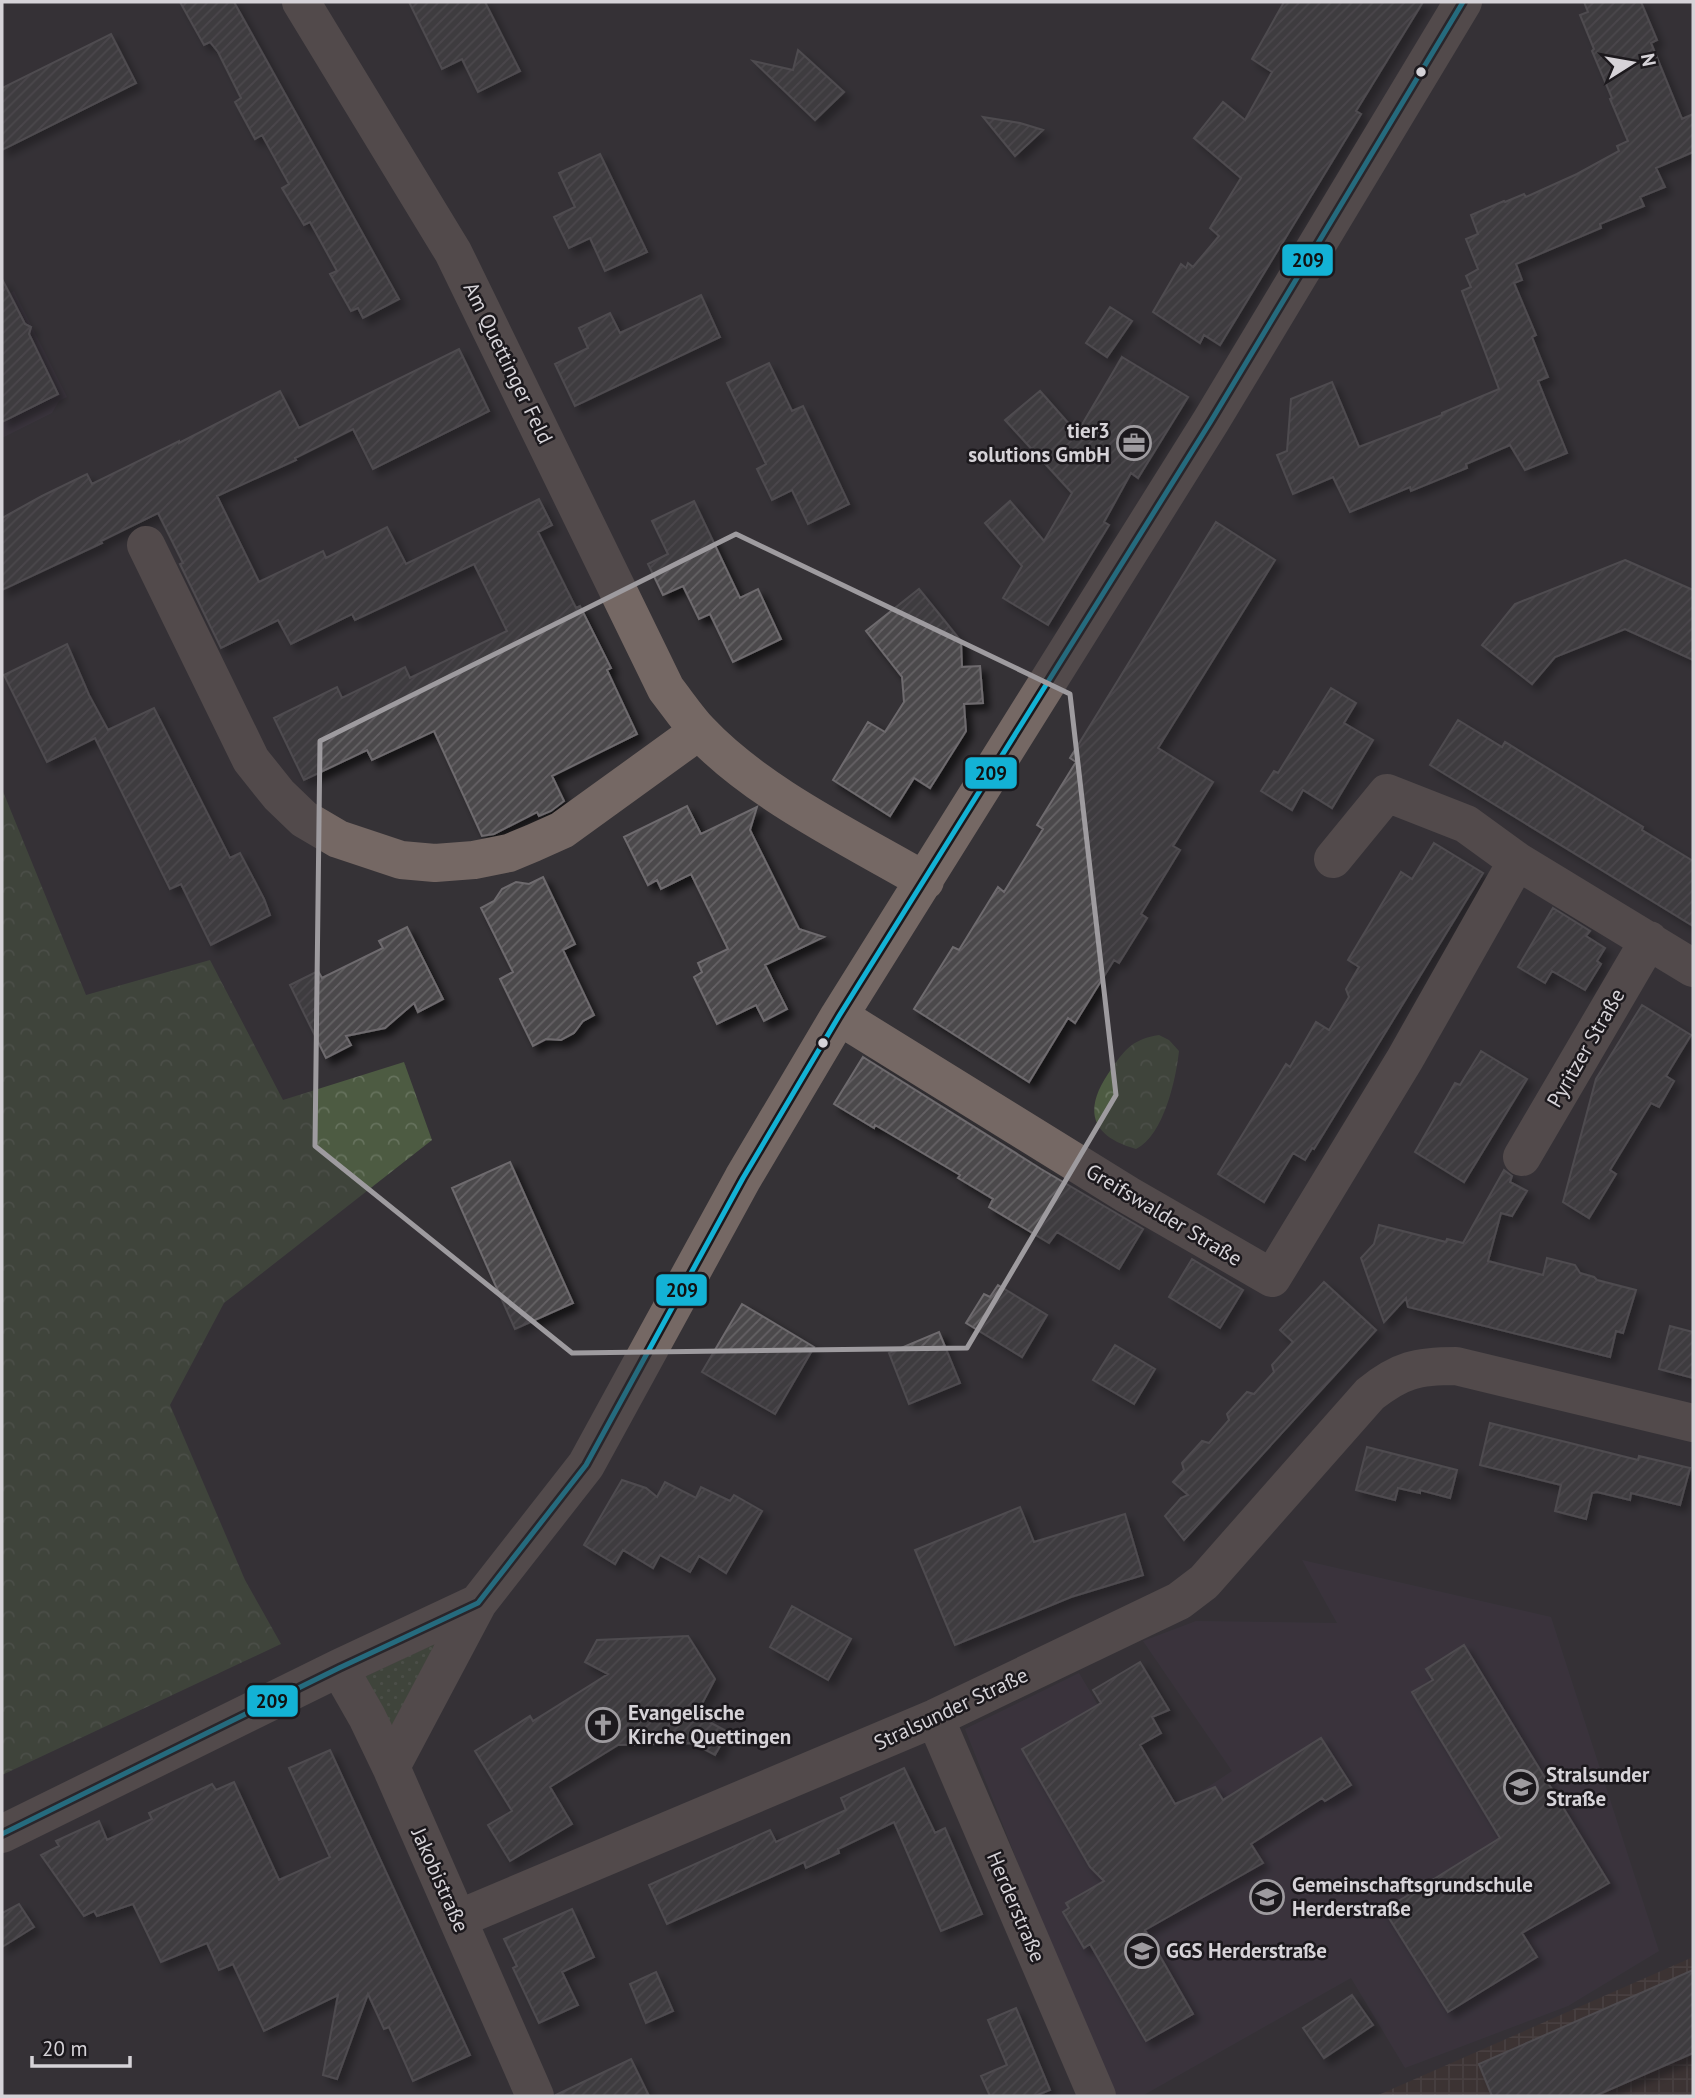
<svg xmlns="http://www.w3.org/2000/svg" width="1695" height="2098" font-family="'PT Sans',sans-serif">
	<defs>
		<pattern id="industrial-grid" width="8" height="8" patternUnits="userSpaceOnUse" patternTransform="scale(1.75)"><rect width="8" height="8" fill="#45352f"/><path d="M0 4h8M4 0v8" fill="none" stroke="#5f514c"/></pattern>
		<pattern id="grass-dots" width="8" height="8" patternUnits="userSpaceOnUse" patternTransform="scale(1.75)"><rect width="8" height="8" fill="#4d5b42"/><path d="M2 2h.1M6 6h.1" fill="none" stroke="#66725d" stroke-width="1.8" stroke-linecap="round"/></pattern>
		<pattern id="park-crowns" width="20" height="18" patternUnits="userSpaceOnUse" patternTransform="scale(1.75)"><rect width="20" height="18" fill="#4d5b42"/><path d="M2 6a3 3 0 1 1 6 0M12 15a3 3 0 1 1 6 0" fill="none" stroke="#66725d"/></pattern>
		<pattern id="building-hatch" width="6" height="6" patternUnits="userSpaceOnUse" patternTransform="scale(1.75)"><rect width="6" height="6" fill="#4c494c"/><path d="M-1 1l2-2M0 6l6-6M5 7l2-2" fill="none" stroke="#656265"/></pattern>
		<filter id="shadow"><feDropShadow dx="6" dy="6" stdDeviation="3.5" flood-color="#0009"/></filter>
	</defs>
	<rect width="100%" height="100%" fill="#353236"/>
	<path fill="url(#industrial-grid)" d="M1693 1957V2096H1376Z"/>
	<path fill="#403744" d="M14 291 67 397 59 401 52 413 2 438V298Z
		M1302 1560 1551 1617 1659 1951 1568 2006 1405 2068 1351 1978 1142 2096H1110L965 1729 1079 1673 1164 1816 1232 1771 1143 1641 1196 1621 1337 1623Z"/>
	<path fill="url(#grass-dots)" d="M438 1642 393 1724 390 1725 362 1678Z"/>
	<path fill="url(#park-crowns)" d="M2 789 86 995 210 960 283 1100 404 1062 432 1140 224 1303 170 1405 245 1580 281 1644 2 1775Z
		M1159 1035 1169 1040 1179 1051C1176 1079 1164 1135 1136 1149 1087 1135 1084 1107 1112 1068 1126 1048 1134 1039 1159 1035Z"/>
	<path fill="url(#building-hatch)" stroke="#6e6b6e" stroke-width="2" filter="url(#shadow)" d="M180 2H234L399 299 363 318 358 308 351 311 330 274 337 271 310 222 304 225 282 188 289 184 262 135 255 139 235 102 241 98 218 52 210 42 204 45Z
		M409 2H485L520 71 478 92 462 59 442 69Z
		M1284 2H1423L1356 111 1361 114 1220 345 1204 335 1200 343 1153 312 1181 264 1186 268 1188 263 1193 267 1219 236 1210 228 1241 178 1194 138 1223 102 1245 120 1272 72 1252 59Z
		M1584 2H1641L1657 40 1651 43 1682 119 1693 114V152L1656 168 1665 187 1640 197 1644 206 1600 224 1601 228 1516 264 1522 280 1514 283 1536 335 1532 337 1548 377 1538 381 1567 453 1525 470 1510 445 1466 464 1467 468 1411 491 1410 487 1350 512 1333 477 1293 494 1277 455 1287 451 1291 399 1332 382 1359 447 1442 415V413L1499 389 1462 291 1471 287 1466 276 1478 269 1466 239 1478 234 1471 215 1504 201 1505 202 1524 194 1526 197 1577 174 1619 151 1617 146 1628 141 1610 99 1612 98 1592 51 1594 49 1580 15 1588 12Z
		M111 34 136 83 2 150V88Z
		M798 50 844 92 815 120 753 61 793 70Z
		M983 117 1020 123 1043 130 1015 156Z
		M600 154 647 252 605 271 590 238 569 248 554 217 575 207 559 173Z
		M2 279 25 324 31 327 29 334 58 394 2 422Z
		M701 295 720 337 575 406 555 364 588 348 579 328 610 313 620 333Z
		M1110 307 1132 321 1107 357 1086 343Z
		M459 349 489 411 373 469 353 429 295 458 296 460 217 496 259 582 323 551 326 558 387 527 406 564 539 499 552 525 538 532 576 608 580 606 611 668 607 670 637 734 552 776 564 801 551 811 539 816 537 812 494 834 482 836 434 731 372 760 367 750 304 780 274 718 337 687 342 698 405 667 410 678 507 631 474 564 355 620 352 614 291 644 278 620 221 648 180 564 183 563 158 513 101 541 102 543 2 590V518L42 496 87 474 92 484 179 441V443L280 391 299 428Z
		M1122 357 1188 397 1138 478 1131 473 1104 522 1109 525 1048 625 1003 598 1022 566 985 523 1010 501 1044 541 1072 493 1005 420 1040 391 1077 433Z
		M769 363 792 411 803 406 849 504 808 524 792 490 772 500 757 469 766 464 727 383Z
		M694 501 740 598 758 589 781 639 733 662 710 614 699 619 683 586 663 595 648 564 668 554 652 521Z
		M1216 522 1275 560 1158 748 1213 782 1173 846 1180 850 1141 914 1147 918 1119 963 1114 960 1075 1023 1068 1018 1029 1082 914 1009 953 947 959 950 998 887 1004 892 1043 829 1037 825 1076 762 1070 758Z
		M1625 560 1693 590V660L1625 629 1555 657 1532 684 1482 645 1515 604Z
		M919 589 961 641 962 667 980 666 983 703 964 704 966 731 930 788 914 778 890 816 833 780 868 722 885 732 904 702 902 677 866 631Z
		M67 644 89 695 108 730 154 708 230 858 240 853 264 899 270 915 211 945 181 884 170 889 95 738 47 762 4 675Z
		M1331 688 1356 703 1344 723 1373 740 1332 808 1303 790 1292 810 1261 791 1274 771 1278 773Z
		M1458 720 1502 747 1505 742 1643 827 1642 830 1693 861V926L1430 765Z
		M687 806 701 834 757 807 750 830 799 929 824 937 765 965 787 1009 764 1021 756 1005 717 1024 694 977 702 972 698 963 728 949 691 874 661 889 657 880 648 885 624 837Z
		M1434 843 1483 873 1314 1149 1312 1148 1305 1160 1293 1153 1264 1202 1218 1174 1278 1077 1286 1064 1290 1067 1316 1022 1329 1030 1349 997 1346 989 1359 967 1348 960 1401 872 1412 879Z
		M543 877 575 944 563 950 594 1015 583 1021 574 1033 561 1040 546 1039 533 1046 500 979 513 972 481 908 494 901 502 889 516 882 529 884Z
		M1553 908 1590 931 1586 936 1605 948 1597 961 1601 964 1585 990 1552 971 1545 983 1518 967Z
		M407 927 443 999 418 1012 414 1003 385 1028 346 1036 351 1045 326 1058 290 985 318 971 322 978 383 948 379 941Z
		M1642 1005 1691 1035 1666 1076 1674 1081 1659 1107 1651 1103 1610 1170 1616 1174 1589 1218 1563 1202 1596 1079Z
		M1481 1051 1527 1079 1464 1182 1415 1152 1455 1083 1460 1085Z
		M863 1057 1041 1169 1143 1229 1119 1269 1057 1232 1049 1243 989 1207 993 1199 958 1178 960 1175 875 1125 874 1128 834 1104Z
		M510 1162 573 1303 515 1329 452 1188Z
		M1504 1170 1512 1176 1510 1182 1527 1191 1512 1216 1501 1213 1488 1261 1543 1275 1547 1258 1575 1265 1580 1273 1594 1277 1597 1280 1636 1290 1623 1333 1616 1331 1610 1357 1408 1307 1406 1298 1384 1322 1361 1258 1374 1244 1379 1225 1446 1242 1447 1239 1463 1243Z
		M1192 1259 1243 1290 1220 1328 1169 1297Z
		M1324 1282 1376 1330 1184 1540 1165 1516 1181 1498 1188 1495 1173 1482 1184 1470 1182 1463 1202 1441 1209 1443 1229 1420 1227 1414 1247 1392 1254 1394 1274 1372 1272 1365 1293 1342 1280 1330Z
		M998 1285 1047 1315 1022 1357 966 1323 984 1294 990 1297Z
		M742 1304 814 1347 775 1414 702 1372Z
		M1670 1326 1693 1332V1378L1659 1369Z
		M939 1332 960 1383 909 1404 889 1353Z
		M1115 1345 1155 1369 1134 1404 1093 1380Z
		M1490 1423 1638 1460 1639 1456 1690 1468 1680 1505 1631 1493 1630 1500 1597 1492 1592 1493 1586 1519 1555 1511 1561 1485 1480 1465Z
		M1367 1447 1457 1470 1450 1498 1420 1490V1493L1398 1488 1395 1500 1356 1490Z
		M622 1480 646 1488 657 1497 665 1482 696 1498 701 1487 730 1501 734 1495 762 1511 726 1573 699 1556 690 1572 660 1555 653 1568 623 1550 615 1564 584 1545Z
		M1020 1507 1034 1542 1125 1514 1143 1575 1071 1597 955 1645 915 1550Z
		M792 1606 851 1639 828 1680 770 1647Z
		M688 1636 715 1679 696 1715 728 1732 715 1755 693 1743 618 1745 550 1787 572 1824 510 1861 488 1825 512 1811 475 1751 530 1716 533 1721 608 1674 585 1662 597 1640Z
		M1464 1645 1609 1883 1522 1933 1537 1957 1448 2012 1384 1910 1500 1838 1412 1692 1433 1680 1426 1669Z
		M1140 1662 1169 1710 1152 1717 1161 1733 1140 1745 1175 1804 1215 1787 1223 1800 1321 1738 1351 1785 1325 1801 1322 1798 1251 1844 1263 1863 1145 1930 1193 2014 1146 2041 1090 1944 1084 1948 1063 1912 1069 1908 1066 1903 1104 1881 1090 1867 1022 1749 1101 1703 1093 1690Z
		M330 1750 470 2055 413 2081 389 2027 384 2029 368 1994 337 2079 323 2075 338 1995 264 2031 233 1964 219 1970 207 1943 161 1962 133 1904 97 1916 94 1911 84 1916 41 1855 59 1846 56 1841 99 1821 107 1840 152 1819 149 1813 212 1784 216 1790 234 1782 279 1880 330 1857 289 1768Z
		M904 1768 935 1833 945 1828 982 1914 941 1931 894 1822 838 1849 839 1853 806 1868 804 1862 667 1924 649 1885 770 1830 776 1842 846 1810 841 1798Z
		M19 1904 34 1927 2 1947V1913Z
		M572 1909 594 1957 562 1972 578 2005 539 2023 513 1968 517 1966 504 1939Z
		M1693 1970V2053L1595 2096H1492L1479 2064Z
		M656 1972 673 2011 646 2023 630 1984Z
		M1352 1995 1373 2025 1324 2058 1303 2028Z
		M1016 2008 1050 2090 1035 2096H990L981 2076 1007 2065 988 2020Z
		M631 2059 649 2096H556V2095Z"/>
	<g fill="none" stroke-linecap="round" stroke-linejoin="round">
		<path stroke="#756864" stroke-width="38" d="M301 2 453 252 666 689C677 703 687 718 699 731 757 793 851 838 925 881
			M146 545 251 760 279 795 304 819 338 839 401 860 435 863 474 860 509 853 533 843 562 830 699 731
			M1333 859 1387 793 1466 824 1517 861
			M839 1016 1128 1195 1272 1278 1405 1059 1517 861 1693 968
			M1522 1157 1649 940
			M339 1668 367 1717 391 1767 535 2096
			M935 1718 1097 2096
			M391 1767 478 1603
			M2 1834 339 1668 478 1603 586 1465 743 1178 839 1016 1211 421 1463 2
			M458 1919 935 1718 1179 1601 1204 1582 1370 1394C1400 1370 1417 1366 1456 1366L1693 1423"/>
		<g stroke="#1c191d" stroke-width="10">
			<path id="bus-1" d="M2 1834 339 1668 478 1603 586 1465 743 1178 839 1016 1211 421 1463 2"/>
		</g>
		<use href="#bus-1" stroke="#13b2d5" stroke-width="5"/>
	</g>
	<path d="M0 0H1695V2098H0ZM736 534 1070 694 1116 1095 967 1348 572 1353 315 1146 320 741Z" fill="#353236" fill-opacity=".55" fill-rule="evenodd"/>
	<path fill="none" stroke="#9e9b9f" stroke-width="5" stroke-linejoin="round" d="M736 534 1070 694 1116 1095 967 1348 572 1353 315 1146 320 741Z"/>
	<defs>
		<g id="office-ring" transform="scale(1.75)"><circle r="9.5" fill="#1c191d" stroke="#9e9b9f" stroke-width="1.5"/><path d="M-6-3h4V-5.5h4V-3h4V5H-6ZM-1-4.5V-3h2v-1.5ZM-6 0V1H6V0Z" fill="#9e9b9f"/></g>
		<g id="church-ring" transform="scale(1.75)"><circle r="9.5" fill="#1c191d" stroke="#9e9b9f" stroke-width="1.5"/><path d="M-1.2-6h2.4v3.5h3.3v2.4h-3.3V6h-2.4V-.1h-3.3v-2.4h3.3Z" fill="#9e9b9f"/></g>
		<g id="school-ring" transform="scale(1.75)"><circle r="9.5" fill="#1c191d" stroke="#9e9b9f" stroke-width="1.5"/><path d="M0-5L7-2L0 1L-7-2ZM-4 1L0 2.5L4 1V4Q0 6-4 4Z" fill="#9e9b9f"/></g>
	</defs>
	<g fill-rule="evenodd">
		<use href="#office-ring" x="1134" y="443"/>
		<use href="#church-ring" x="603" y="1725"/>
		<use href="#school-ring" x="1521" y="1787"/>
		<use href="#school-ring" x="1267" y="1897"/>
		<use href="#school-ring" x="1142" y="1951"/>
	</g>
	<g fill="#d6d3d8" stroke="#1c191d" stroke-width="2.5">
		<circle cx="1421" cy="72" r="6"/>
		<circle cx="823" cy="1043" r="6"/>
	</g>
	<g text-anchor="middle" stroke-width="5" stroke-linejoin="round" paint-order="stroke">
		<g font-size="21" fill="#d6d3d8" stroke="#1c191d">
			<text transform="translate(508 363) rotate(64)" y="7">Am Quettinger Feld</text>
			<text transform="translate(1586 1048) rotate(-60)" y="7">Pyritzer Straße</text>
			<text transform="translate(1164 1215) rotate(31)" y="7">Greifswalder Straße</text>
			<text transform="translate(951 1709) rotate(-25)" y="7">Stralsunder Straße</text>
			<text transform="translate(440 1880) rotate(66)" y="7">Jakobistraße</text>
			<text transform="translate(1016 1907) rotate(67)" y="7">Herderstraße</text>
		</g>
		<g font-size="21" font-weight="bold" fill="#d6d3d8" stroke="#1c191d" text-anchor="start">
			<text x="1110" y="438" text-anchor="end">tier3<tspan x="1110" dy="24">solutions GmbH</tspan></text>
			<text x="628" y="1720">Evangelische<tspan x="628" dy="24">Kirche Quettingen</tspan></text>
			<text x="1546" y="1782">Stralsunder<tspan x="1546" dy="24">Straße</tspan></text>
			<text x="1292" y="1892">Gemeinschaftsgrundschule<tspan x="1292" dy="24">Herderstraße</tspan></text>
			<text x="1166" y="1958">GGS Herderstraße</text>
		</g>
	</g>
	<g stroke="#1c191d" stroke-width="2.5">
		<rect x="1281" y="243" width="53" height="34" rx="7" fill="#13b2d5"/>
		<rect x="964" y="756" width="54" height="34" rx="7" fill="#13b2d5"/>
		<rect x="655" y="1273" width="53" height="34" rx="7" fill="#13b2d5"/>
		<rect x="246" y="1684" width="53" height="34" rx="7" fill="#13b2d5"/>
	</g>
	<g font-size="19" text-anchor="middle" font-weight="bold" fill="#111">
		<text x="1308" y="267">209</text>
		<text x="991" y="780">209</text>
		<text x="682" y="1297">209</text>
		<text x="272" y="1708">209</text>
	</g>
	<rect width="1695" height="2098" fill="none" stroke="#d6d3d8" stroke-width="7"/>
	<g transform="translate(1632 63) rotate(79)" stroke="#1c191d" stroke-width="5" paint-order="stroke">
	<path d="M0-5L12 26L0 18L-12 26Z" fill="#d6d3d8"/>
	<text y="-10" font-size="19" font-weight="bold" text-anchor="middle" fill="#d6d3d8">N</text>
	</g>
	<path d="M32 2056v10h98v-10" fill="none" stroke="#d6d3d8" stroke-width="3.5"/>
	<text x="42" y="2056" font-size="21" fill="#d6d3d8" stroke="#1c191d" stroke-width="5" paint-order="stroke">20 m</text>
</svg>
